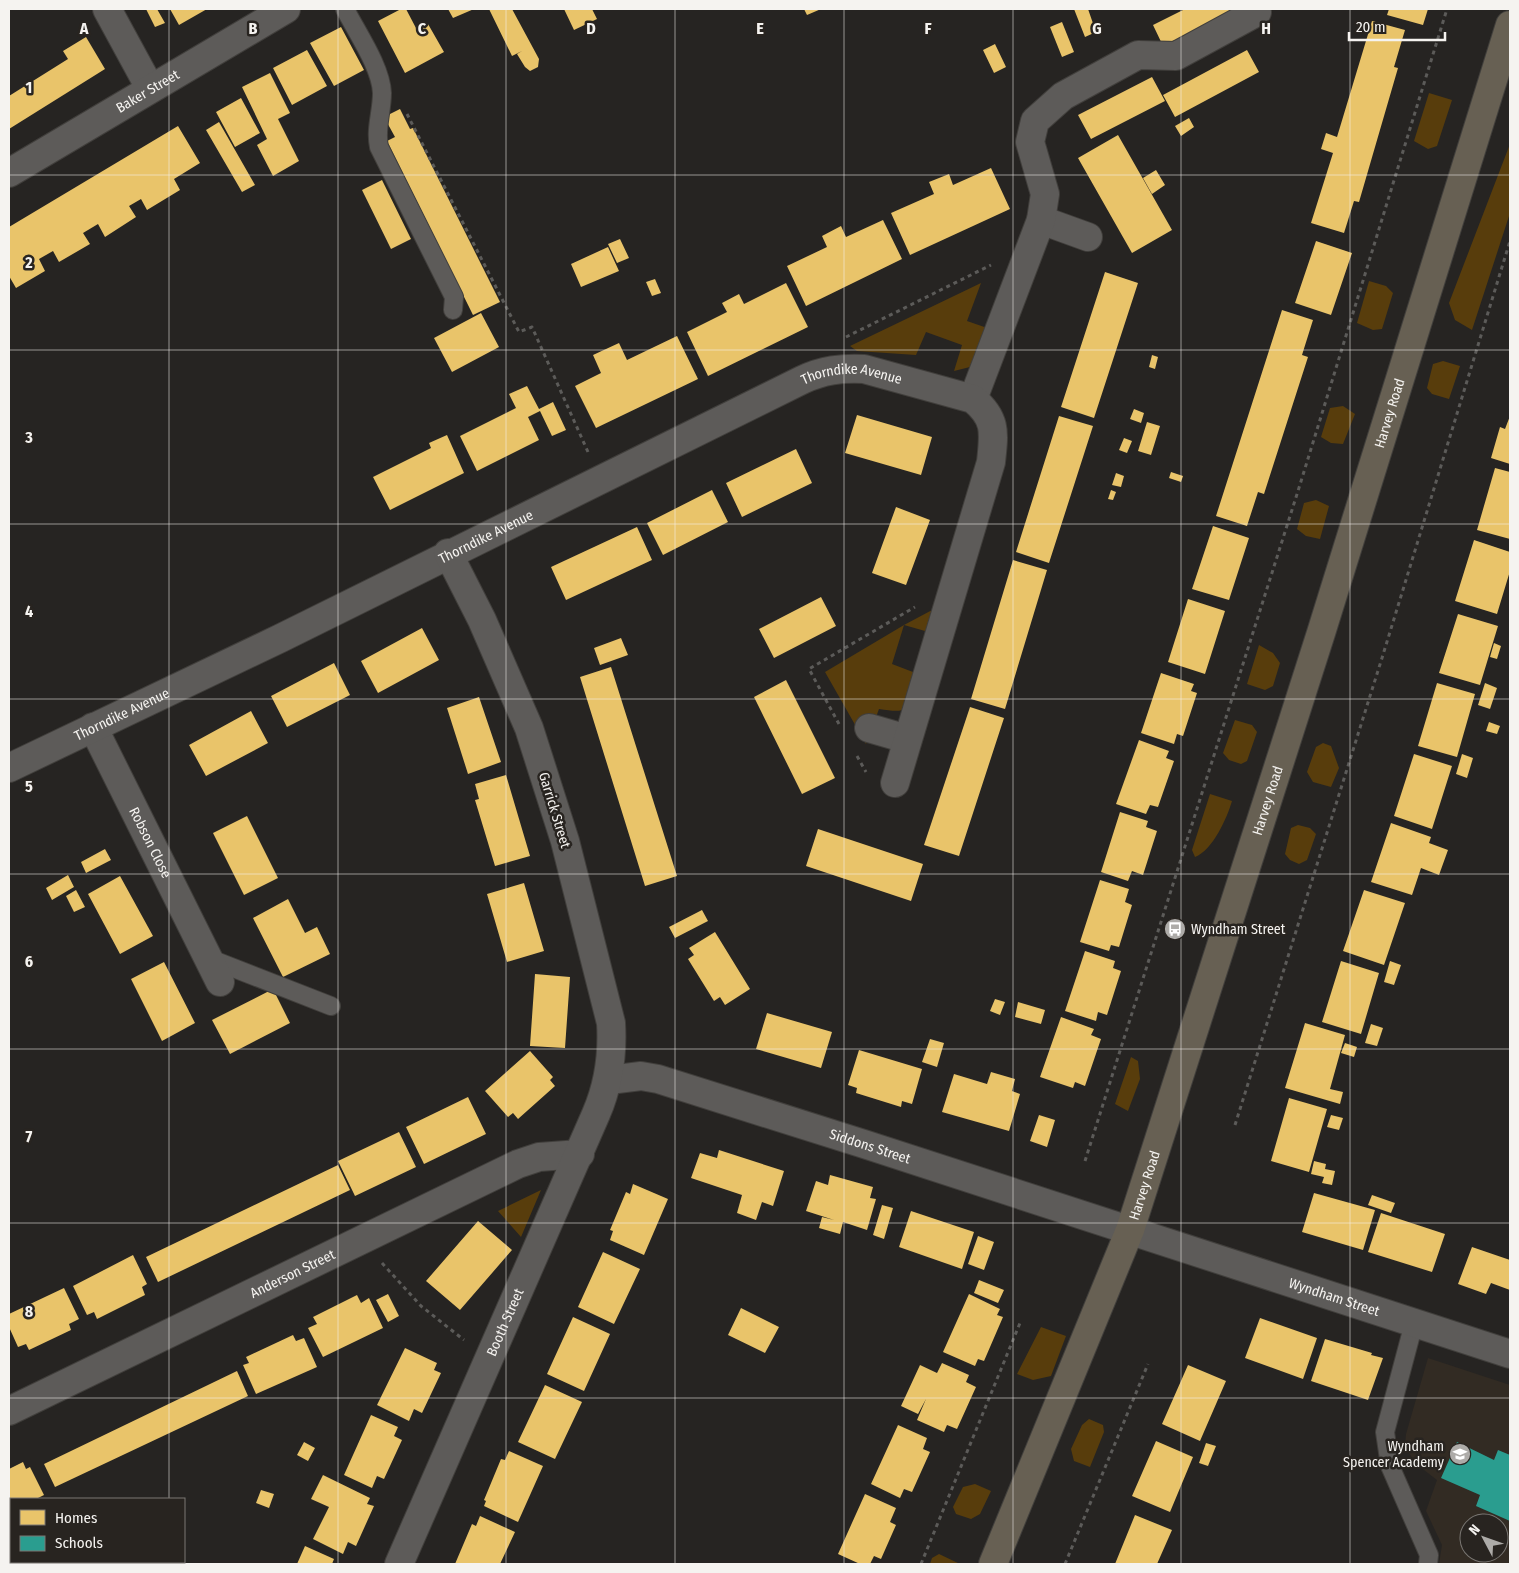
<svg xmlns="http://www.w3.org/2000/svg" width="1519" height="1573" font-family="'Fira Sans Condensed',sans-serif">
	<rect width="100%" height="100%" fill="#262422"/>
	<path fill="#322b23" fill-rule="evenodd" d="M1428 1358 1510 1385V1564H1439L1442 1545 1426 1511 1437 1480 1415 1463 1405 1446 1406 1434ZM1469 1523H1499V1553H1469Z"/>
	<path fill="#583d0c" d="M1429 93 1452 100 1437 146 1428 149 1414 141Z
		M1510 144V213L1472 330 1455 320 1449 303Z
		M1369 281 1386 286 1393 293 1382 329 1373 330 1357 323Z
		M981 283 967 321 993 330 970 367 954 371 962 345 926 332 916 355 857 351 850 346Z
		M1443 361 1460 366 1449 399 1432 394 1427 388 1433 364Z
		M1343 406 1355 414 1343 444 1331 443 1321 437 1330 408Z
		M1316 500 1329 506 1320 539 1306 536 1297 529 1304 503Z
		M949 601 939 635 904 625 892 664 926 677C911 706 915 715 879 709L866 744 825 672 904 625Z
		M1259 645 1273 653 1280 663 1273 686 1265 690 1247 684Z
		M1235 720 1252 725 1257 732 1247 761 1241 764 1229 760 1223 753Z
		M1323 743 1331 746 1339 768 1331 787 1313 782 1307 772 1316 747Z
		M1210 794 1232 801C1227 818 1213 850 1195 857L1192 850Z
		M1298 825 1310 828 1316 834 1307 860 1299 864 1290 860 1285 854 1291 828Z
		M1131 1057 1138 1061 1140 1079 1128 1111 1115 1104Z
		M541 1190 521 1237 498 1211Z
		M1041 1327 1066 1336 1051 1376 1033 1380 1017 1374Z
		M1089 1419 1103 1425 1104 1432 1090 1467 1074 1461 1071 1449 1082 1425Z
		M975 1484 991 1491 980 1514 971 1519 956 1514 953 1507 963 1487Z
		M939 1554 960 1564H930L932 1558Z"/>
	<path fill="#e9c46a" d="M146 9H157L165 23 155 27Z
		M170 9H207L179 25Z
		M401 9H406L417 30 428 24 444 52 405 73 378 21Z
		M448 9H474L453 18Z
		M489 9H512L539 59 538 67 530 71 525 67 517 54 522 51 512 56Z
		M564 9H592L597 19 574 30Z
		M804 9H821L807 15Z
		M1074 9H1088L1096 32 1085 37Z
		M1185 9H1243L1164 48 1153 25Z
		M1389 9H1428L1423 25 1387 15Z
		M1372 21 1405 30 1394 67 1398 68 1359 202 1354 201 1344 233 1311 223 1333 153 1321 149 1326 133 1337 137Z
		M1062 22 1074 52 1062 57 1050 27Z
		M341 27 364 70 334 86 310 43Z
		M86 37 105 69 9 129V96L68 59 63 51Z
		M995 44 1006 67 994 73 983 50Z
		M307 50 327 86 292 105 273 68Z
		M1247 50 1259 72 1175 117 1163 95Z
		M270 73 290 113 278 119 299 161 273 176 257 145 267 139 242 87Z
		M1152 77 1165 101 1091 139 1078 115Z
		M241 98 260 133 235 147 216 112Z
		M400 109 410 129 413 128 500 302 473 315 387 141 395 137 384 117Z
		M1189 118 1194 127 1181 136 1175 126Z
		M219 122 255 185 242 192 206 130Z
		M178 126 200 163 174 179 180 190 147 210 141 199 129 206 136 217 105 237 98 224 83 233 90 244 59 262 53 251 39 259 45 271 16 288 9 276V227Z
		M1118 135 1172 230 1132 253 1078 158Z
		M991 168 1010 209 910 255 891 213 934 194 929 182 949 174 953 185Z
		M1156 170 1165 185 1152 194 1143 178Z
		M382 180 411 239 391 249 362 190Z
		M883 220 902 259 806 306 787 266 827 247 822 236 841 226 846 237Z
		M620 239 629 258 617 263 608 244Z
		M1316 241 1352 253 1331 315 1295 303Z
		M608 247 619 271 581 287 571 264Z
		M1105 272 1138 283 1094 418 1061 407Z
		M655 279 661 293 652 296 646 282Z
		M786 283 808 327 708 376 687 332 727 312 722 303 739 294 744 304Z
		M1282 310 1313 320 1302 355 1308 357 1264 494 1258 492 1247 526 1216 516Z
		M481 313 499 347 452 372 434 338Z
		M677 336 698 379 596 428 575 386 601 373 593 355 619 343 627 360Z
		M1152 355 1158 357 1155 369 1149 367Z
		M527 386 539 409 553 402 566 430 552 436 540 411 528 417 539 440 477 471 460 436 516 408 509 394Z
		M1134 409 1144 413 1141 423 1130 419Z
		M857 415 932 437 921 475 845 453Z
		M1059 416 1093 426 1049 563 1016 552Z
		M1510 416V464L1491 458 1500 427 1505 429Z
		M1147 422 1160 426 1151 455 1138 451Z
		M447 435 464 473 390 510 373 477 431 448 429 443Z
		M1124 438 1132 441 1127 453 1119 450Z
		M796 449 812 483 742 517 726 483Z
		M1495 468 1510 472V539L1477 530Z
		M1171 472 1183 476 1181 482 1169 478Z
		M1116 473 1124 476 1121 487 1112 485Z
		M712 490 728 522 663 555 647 523Z
		M1111 490 1116 492 1113 500 1108 499Z
		M896 507 930 520 906 585 872 573Z
		M1213 526 1249 538 1229 600 1192 589Z
		M637 527 652 560 566 600 551 567Z
		M1474 540 1510 552V571L1497 614 1455 601Z
		M1013 560 1047 570 1005 709 971 699Z
		M821 597 836 626 774 658 759 629Z
		M1188 599 1225 611 1205 674 1168 662Z
		M1458 614 1498 626 1480 685 1439 673Z
		M422 628 439 660 378 693 361 661Z
		M621 638 628 655 600 665 594 648Z
		M1494 643 1501 646 1497 659 1490 657Z
		M334 663 350 695 287 727 271 696Z
		M611 667 677 876 645 886 580 677Z
		M1161 673 1194 684 1191 691 1197 693 1183 736 1177 734 1174 744 1141 733Z
		M786 680 835 778 802 794 754 697Z
		M1437 683 1475 694 1457 757 1418 746Z
		M1485 683 1497 688 1490 709 1478 705Z
		M479 697 501 762 468 774 447 708Z
		M970 707 1004 718 959 856 924 845Z
		M251 711 268 743 206 776 189 745Z
		M1489 722 1500 726 1497 734 1486 731Z
		M1139 740 1169 751 1166 758 1174 761 1158 807 1150 805 1146 814 1116 804Z
		M1414 754 1452 766 1432 829 1394 816Z
		M1462 754 1473 758 1467 778 1456 774Z
		M506 775 530 856 495 866 475 800 479 799 475 784Z
		M1120 812 1148 821 1146 827 1157 831 1143 875 1132 871 1128 881 1101 872Z
		M247 816 278 878 244 895 213 833Z
		M1391 823 1431 837 1429 843 1448 850 1439 875 1421 868 1412 895 1371 882Z
		M818 829 923 864 911 901 806 866Z
		M105 849 111 860 86 873 81 862Z
		M68 875 74 887 52 900 46 888Z
		M120 876 153 936 120 954 88 894Z
		M1100 880 1129 889 1125 902 1132 905 1119 947 1111 945 1109 951 1080 942Z
		M524 883 544 951 507 962 487 894Z
		M76 890 85 907 74 912 66 896Z
		M1364 890 1405 903 1384 965 1343 951Z
		M288 899 305 933 317 927 330 954 283 977 253 918Z
		M702 910 708 921 675 938 669 927Z
		M715 932 750 989 725 1005 720 997 714 1001 688 959 694 955 689 948Z
		M1085 951 1115 961 1113 968 1121 971 1107 1015 1098 1012 1096 1021 1065 1011Z
		M1341 961 1379 973 1361 1034 1322 1022Z
		M1390 961 1401 965 1394 985 1384 982Z
		M164 962 195 1023 162 1041 131 979Z
		M535 974 570 977 565 1048 530 1046Z
		M273 989 290 1023 230 1054 212 1020Z
		M995 999 1005 1002 1000 1015 990 1011Z
		M1018 1002 1045 1010 1041 1024 1015 1017Z
		M767 1013 832 1032 821 1068 756 1049Z
		M1061 1017 1094 1029 1091 1035 1101 1039 1085 1086 1075 1082 1073 1088 1040 1077Z
		M1305 1023 1345 1035 1330 1089 1343 1092 1340 1104 1285 1088Z
		M1371 1024 1383 1028 1377 1046 1365 1043Z
		M930 1039 944 1043 937 1067 922 1062Z
		M1345 1043 1357 1047 1354 1057 1341 1053Z
		M859 1050 922 1069 912 1104 902 1101 901 1107 856 1093 857 1088 848 1085Z
		M530 1051 553 1077 550 1080 555 1086 518 1119 513 1113 508 1117 485 1091Z
		M991 1072 1015 1079 1012 1091 1020 1094 1009 1131 942 1112 954 1074 987 1084Z
		M468 1097 486 1134 424 1164 406 1127Z
		M1289 1098 1327 1109 1309 1172 1271 1161Z
		M1039 1115 1055 1120 1047 1147 1030 1141Z
		M1331 1115 1343 1118 1339 1130 1327 1127Z
		M399 1132 416 1167 355 1196 338 1161Z
		M719 1150 784 1171 773 1206 762 1202 756 1220 737 1213 742 1195 691 1178 700 1153 717 1158Z
		M1314 1161 1326 1164 1325 1169 1335 1171 1332 1185 1322 1183 1324 1177 1311 1174Z
		M338 1165 350 1190 158 1282 146 1257Z
		M830 1175 873 1187 870 1198 876 1199 867 1230 843 1222 840 1234 819 1228 822 1217 834 1220 806 1211 816 1181 828 1185Z
		M633 1184 668 1199 644 1255 610 1240 613 1231 610 1230 626 1192 630 1194Z
		M1314 1193 1375 1210 1363 1250 1302 1232Z
		M1372 1195 1395 1203 1391 1213 1368 1205Z
		M882 1205 893 1208 884 1239 873 1235Z
		M911 1211 974 1232 962 1269 899 1247Z
		M1381 1213 1445 1234 1432 1272 1368 1252Z
		M478 1221 512 1250 460 1310 426 1281Z
		M978 1236 994 1242 984 1270 968 1264Z
		M1472 1247 1510 1260V1290L1491 1283 1486 1294 1458 1284Z
		M603 1252 640 1269 614 1324 578 1307Z
		M133 1255 147 1284 142 1287 145 1295 97 1319 94 1312 87 1315 73 1286Z
		M979 1280 1004 1290 998 1303 974 1293Z
		M64 1288 79 1319 69 1324 71 1330 29 1350 26 1344 18 1347 9 1327V1314Z
		M388 1294 399 1316 388 1322 376 1300Z
		M969 1294 1000 1309 997 1315 1003 1317 984 1361 978 1359 975 1366 943 1352Z
		M357 1295 361 1303 369 1298 383 1328 323 1357 308 1328 317 1324 313 1317Z
		M741 1308 779 1327 765 1353 728 1335Z
		M573 1317 610 1334 584 1391 547 1374Z
		M1260 1318 1317 1338 1303 1379 1245 1358Z
		M293 1335 296 1341 304 1338 317 1367 256 1394 243 1365 249 1363 246 1357Z
		M1325 1339 1372 1353 1371 1355 1383 1358 1368 1400 1311 1381Z
		M405 1348 437 1363 434 1370 441 1373 422 1413 414 1409 409 1421 377 1405Z
		M942 1363 969 1375 966 1382 976 1387 957 1429 947 1425 944 1432 917 1420 926 1399 918 1414 901 1406 920 1365 937 1373Z
		M1188 1365 1226 1381 1200 1441 1162 1424Z
		M237 1371 248 1396 55 1487 44 1464Z
		M545 1385 582 1402 555 1459 518 1442Z
		M371 1415 398 1427 394 1436 402 1440 384 1479 377 1476 372 1488 344 1475Z
		M898 1425 927 1438 923 1449 930 1452 912 1492 904 1489 900 1498 871 1484Z
		M1156 1441 1193 1457 1170 1512 1132 1496Z
		M304 1442 315 1448 308 1461 297 1455Z
		M1206 1443 1216 1446 1208 1466 1199 1463Z
		M509 1451 543 1466 518 1522 484 1506 486 1501 484 1500 501 1459 505 1460Z
		M23 1462 26 1469 30 1467 44 1495 36 1499H11V1511L9 1513V1469Z
		M323 1475 370 1498 367 1504 374 1506 356 1546 348 1542 343 1554 313 1539 329 1507 311 1499Z
		M261 1490 274 1494 269 1508 256 1503Z
		M865 1494 896 1508 890 1522 896 1525 881 1559 874 1556 870 1564H860L838 1554Z
		M1135 1515 1172 1530 1157 1564H1115Z
		M480 1516 515 1532 500 1564H455L472 1524 476 1526Z
		M305 1546 334 1559 332 1564H297Z"/>
	<path fill="#2a9d8f" d="M1457 1442 1494 1460 1498 1450 1510 1455V1521L1476 1506 1480 1495 1441 1478Z"/>
	<g fill="none" stroke-linecap="round" stroke-linejoin="round">
		<g stroke="#413f3c" stroke-width="20">
			<path id="lane" d="M345 9C357 33 381 67 382 93 382 112 375 129 379 147L454 297 453 310
				M208 958 331 1006
				M1414 1323 1385 1432 1390 1466 1429 1555 1428 1564"/>
		</g>
		<g stroke="#413f3c" stroke-width="30">
			<g id="street">
				<path d="M107 9 150 88"/>
				<path id="s1" d="M9 173 286 9"/>
				<path d="M1041 220 1088 237"/>
				<path d="M973 399 1041 220 1045 194 1030 142 1035 121 1063 96 1138 55 1176 56 1257 12"/>
				<path id="s2" d="M93 727 220 982"/>
				<path d="M869 728 907 739"/>
				<path id="s3" d="M9 768 281 638 802 380C823 370 841 368 864 369L973 399C997 419 994 433 991 462L895 783"/>
				<path id="s4" d="M609 1080 641 1076 658 1079 864 1144 1510 1354"/>
				<path id="s5" d="M9 1411 518 1164 539 1157 580 1154"/>
				<path id="s6" d="M399 1564 596 1114C609 1084 613 1056 611 1023L565 841 529 728 482 620 448 553"/>
			</g>
		</g>
		<g stroke="#413f3c" stroke-width="30">
			<g id="highway">
				<path id="s7" d="M993 1564 1130 1230 1321 633 1510 25"/>
			</g>
		</g>
		<path stroke="#5c5b59" stroke-width="3" stroke-dasharray="4 4" stroke-linecap="butt" d="M407 114 519 332 532 327 588 452
			M846 337 991 265
			M839 724 809 669 915 607
			M857 756 866 772
			M1235 1125 1382 658 1510 241
			M1085 1161 1298 491 1447 9
			M382 1263 421 1306 464 1340
			M921 1564 1020 1323
			M1065 1564 1148 1364"/>
		<use href="#lane" stroke="#5d5b59" stroke-width="18"/>
		<use href="#street" stroke="#5d5b59" stroke-width="28"/>
		<use href="#highway" stroke="#676053" stroke-width="28"/>
	</g>
	<path fill="none" stroke="#f5f3f0" stroke-width="1" stroke-opacity="0.55" d="M169 9V1499M338 9V1564M506 9V1564M675 9V1564M844 9V1564M1013 9V1564M1181 9V1564M1350 9V1564M9 175H1510M9 350H1510M9 524H1510M9 699H1510M9 874H1510M9 1049H1510M9 1223H1510M9 1398H1510M169 1562V1564"/>
	<defs>
		<g id="bus-disc" transform="scale(1.125)"><circle r="9.5" fill="#adaba8" stroke="#282420"/><path d="M-5-6H5V4H4V6H2V4H-2V6H-4V4H-5ZM-3.5-4V0h7V-4ZM-3.5 1.2v1.5H-2V1.2ZM2 1.2v1.5H3.5V1.2Z" fill="#fff"/></g>
		<g id="school-disc" transform="scale(1.125)"><circle r="9.5" fill="#adaba8" stroke="#282420"/><path d="M0-5L7-2L0 1L-7-2ZM-4 1L0 2.5L4 1V4Q0 6-4 4Z" fill="#fff"/></g>
	</defs>
	<g fill-rule="evenodd">
		<use href="#bus-disc" x="1175" y="929"/>
		<use href="#school-disc" x="1460" y="1454"/>
	</g>
	<g text-anchor="middle" stroke-width="5" stroke-linejoin="round" paint-order="stroke">
		<g font-size="14" fill="#f5f3f0" stroke="#282420">
			<text dy="5" stroke="none"><textPath href="#s1" startOffset="161">Baker Street</textPath></text>
			<text dy="5" stroke="none"><textPath href="#s3" startOffset="934">Thorndike Avenue</textPath></text>
			<text dy="5" stroke="none"><textPath href="#s7" startOffset="1218">Harvey Road</textPath></text>
			<text dy="5" stroke="none"><textPath href="#s3" startOffset="530">Thorndike Avenue</textPath></text>
			<text dy="5" stroke="none"><textPath href="#s3" startOffset="125">Thorndike Avenue</textPath></text>
			<text dy="5" stroke="none"><textPath href="#s7" startOffset="812">Harvey Road</textPath></text>
			<text transform="translate(555 810) rotate(73)" y="5">Garrick Street</text>
			<text dy="5" stroke="none"><textPath href="#s2" startOffset="129">Robson Close</textPath></text>
			<text dy="5" stroke="none"><textPath href="#s4" startOffset="272">Siddons Street</textPath></text>
			<text dy="5" stroke="none"><textPath href="#s7" startOffset="408">Harvey Road</textPath></text>
			<text dy="5" stroke="none"><textPath href="#s5" startOffset="315">Anderson Street</textPath></text>
			<text dy="5" stroke="none"><textPath href="#s4" startOffset="760">Wyndham Street</textPath></text>
			<text dy="5" stroke="none"><textPath href="#s6" startOffset="264">Booth Street</textPath></text>
		</g>
		<g font-size="14" fill="#f5f3f0" stroke="#282420" text-anchor="start">
			<text x="1191" y="934">Wyndham Street</text>
			<text x="1444" y="1451" text-anchor="end">Wyndham<tspan x="1444" dy="16">Spencer Academy</tspan></text>
		</g>
	</g>
	<g font-size="16" text-anchor="middle" font-weight="bold" fill="#f5f3f0" stroke="#282420" stroke-width="5" stroke-linejoin="round" paint-order="stroke">
		<text x="84" y="34">A</text>
		<text x="253" y="34">B</text>
		<text x="422" y="34">C</text>
		<text x="591" y="34">D</text>
		<text x="760" y="34">E</text>
		<text x="928" y="34">F</text>
		<text x="1097" y="34">G</text>
		<text x="1266" y="34">H</text>
		<text x="29" y="93">1</text>
		<text x="29" y="268">2</text>
		<text x="29" y="443">3</text>
		<text x="29" y="617">4</text>
		<text x="29" y="792">5</text>
		<text x="29" y="967">6</text>
		<text x="29" y="1142">7</text>
		<text x="29" y="1317">8</text>
	</g>
	<rect width="1519" height="1573" fill="none" stroke="#f5f3f0" stroke-width="20"/>
	<rect x="10" y="1498" width="175" height="65" fill="#282420" stroke="#7a7773"/>
	<rect x="20" y="1510" width="25" height="15" fill="#e9c46a" stroke="#7a7773"/>
	<text x="55" y="1523" font-size="15" fill="#f5f3f0">Homes</text>
	<rect x="20" y="1536" width="25" height="15" fill="#2a9d8f" stroke="#7a7773"/>
	<text x="55" y="1548" font-size="15" fill="#f5f3f0">Schools</text>
	<g transform="translate(1484 1538) rotate(311)"><circle r="24" fill="#282420" stroke="#7a7773"/>
	<path d="M0-4L9 19L0 12L-9 19Z" fill="#adaba8"/>
	<text y="-8" font-size="14" font-weight="bold" text-anchor="middle" fill="#f5f3f0">N</text>
	</g>
	<path d="M1349 32v8h96v-8" fill="none" stroke="#f5f3f0" stroke-width="2.5"/>
	<text x="1356" y="32" font-size="15" fill="#f5f3f0" stroke="#282420" stroke-width="4" paint-order="stroke">20 m</text>
</svg>
